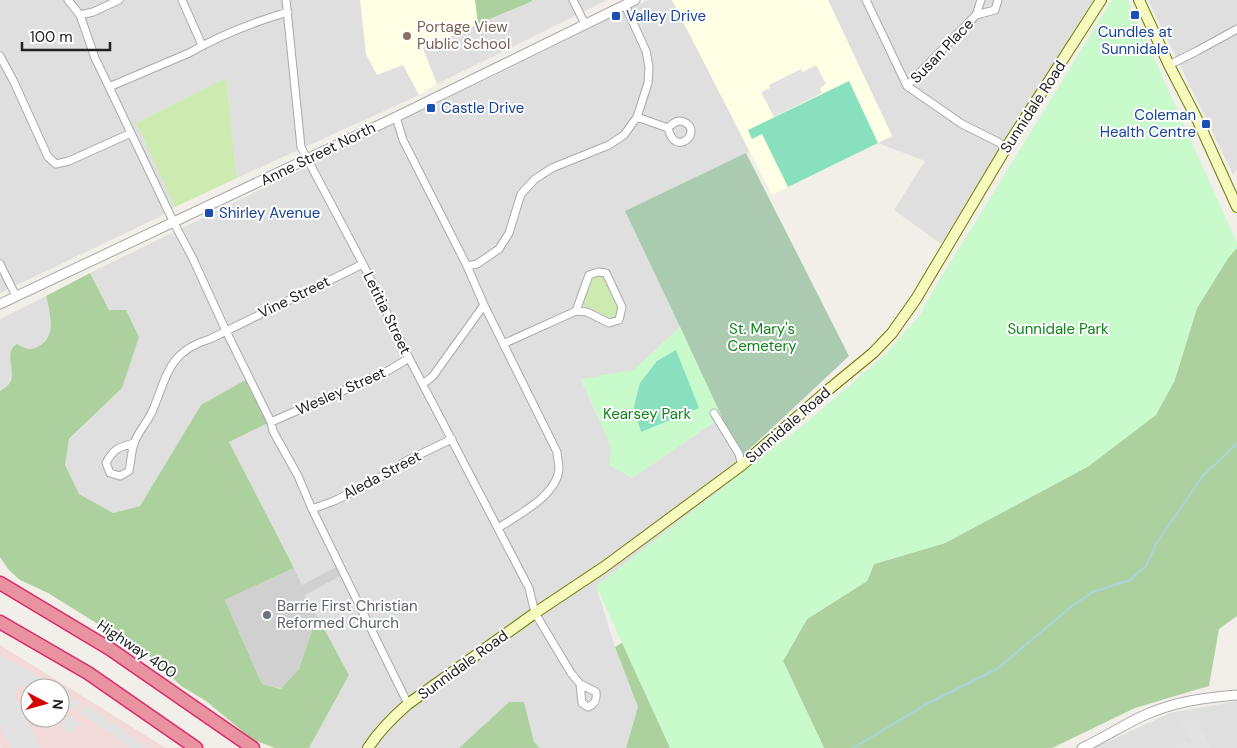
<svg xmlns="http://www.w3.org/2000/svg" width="1237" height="748" font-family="'DM Sans',sans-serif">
	<rect width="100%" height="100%" fill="#f2efe9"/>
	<path fill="#e0dfdf" d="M0 0H607L437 84 419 95 237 178 226 79 136 123 175 207 159 217 0 293Z
		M648 0H672L750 152 625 211 680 327 634 370 581 380 609 441 611 452 610 465 632 478 722 417 740 458 747 470 596 586 615 647 638 707 626 748H540L534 742 524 702H509L459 748H309L349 675 304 595 302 585 294 568 229 442 201 405 140 506 113 513 79 494 64 465 69 440 122 388 109 310 90 273Z
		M828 0H1093L941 244 894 210 925 161 878 143 892 136Z
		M1148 0H1237V170L1233 174Z
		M46 296 51 319 50 334 43 344 33 350 25 349 10 353 13 372 8 385 0 391V319Z
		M1237 701V748H1094L1170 713Z"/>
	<path fill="#f2dad9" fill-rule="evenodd" d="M0 645 166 748H1L0 746ZM30 688H60V718H30Z"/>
	<path fill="#ffffe5" d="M360 0H532L533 1 478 24 423 48 437 84 419 95 403 65 377 75 366 54Z
		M672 0H828L892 136 772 195Z"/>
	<path fill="#d0d0d0" d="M336 567 340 576 305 595 317 616 299 669 282 689 262 684 225 600 294 568 302 585Z"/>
	<path fill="#cdebb0" d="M226 78 237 178 175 207 136 123Z
		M597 274 603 276 619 308C618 315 616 317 609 318L599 312 586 307 583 304 590 278Z"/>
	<path fill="#add19e" d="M475 0H532L533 1 478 24Z
		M1237 248V616L1219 629 1209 686 1135 708 1052 748H824L783 661 807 619 867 581 874 564 945 543 1089 466 1174 382 1197 308 1228 258Z
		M90 273 109 310H126L139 337 122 388 69 439 65 465 79 494 113 513 140 506 201 405 249 378 270 422 229 442 294 568 225 600 262 684 281 689 299 669 317 616 349 675 309 748H275L253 740 206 701 181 686 151 657 48 593 20 580 8 569 0 557V391C2 389 5 388 7 386 20 373 1 354 17 344 25 349 31 351 39 346 57 336 50 313 46 296Z
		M631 637 702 748H626L638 707 615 647Z
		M509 702H524L534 742 540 748H459Z"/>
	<path fill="#aacbaf" d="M746 153 849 356 740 458 680 327 625 211Z"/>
	<path fill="#c8facc" d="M1112 0H1128L1237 243V248L1228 258 1197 308 1174 382 1156 415 1089 466 945 543 874 564 867 581 807 619 783 661 824 748H670L596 586 801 427 886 354 923 311V307Z
		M680 327 722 417 632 478 609 465 611 452 609 441 581 379 634 370Z"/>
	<path fill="#88e0be" d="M849 81 878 143 788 187 762 134 752 139 748 130Z
		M676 350 699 408 641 432 634 407 640 383 657 361Z"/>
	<path fill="#e2e2e2" d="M816 65 826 84 820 88 822 93 774 117 761 92 770 88 769 85 801 69 803 72Z
		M0 655 54 686 53 688H33L24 685 18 689 16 693V698L40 747 39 748H11L0 724Z
		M60 690 80 703 74 711 60 702Z
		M86 705 148 748H130L112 734 80 714Z
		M67 715 80 723 72 734 60 726Z
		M1190 716 1192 719 1197 717 1210 748H1170L1186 741 1187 744 1192 742 1190 736 1187 737 1179 721Z"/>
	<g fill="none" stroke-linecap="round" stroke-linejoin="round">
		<path stroke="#aad3df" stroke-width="2" d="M853 748 925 705 997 669 1072 606 1093 592 1130 580 1146 566 1156 544 1202 477 1237 443"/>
		<g stroke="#a9a9a9" stroke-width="9">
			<path id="minor" d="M68 0 80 15 95 58 109 87 174 223 193 259 226 331 271 422 273 431 298 476 312 509 408 704
				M182 0 202 45
				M286 0 301 147 363 264 409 358 529 588 535 613 571 673 580 684 596 692C597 700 595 704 588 707L582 703 580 684
				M573 0 585 24
				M866 0 907 86 962 124 998 142 1006 148
				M80 15 93 12 119 0
				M976 15 995 10 998 0
				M0 56 14 82 48 157 56 164 69 161 131 133
				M1169 65 1197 51 1237 29
				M907 86 976 15 981 0
				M109 87 189 53C220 35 254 22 288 12
				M396 117 403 140 467 266 484 305 557 452C557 457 559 463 559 468 558 495 518 515 498 528
				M637 117 668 128C673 123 679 118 686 123 702 133 675 158 668 128
				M0 264 16 296
				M467 266 477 264 499 249 509 233 521 194 535 179 552 168 609 145 624 135 637 117 648 83 649 67 646 51 625 5
				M503 344 576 311 587 312 609 323 619 320 622 307 606 273 598 272 589 275 576 311
				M423 384 433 376 484 305
				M714 413 739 454 742 465
				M271 422 386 372 409 358
				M134 443C119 447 113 449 106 463L110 473 120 476 129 471C131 462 131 452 134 444 137 433 146 424 151 414 167 379 166 352 210 339L363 264
				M312 509 334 501 371 483 406 461 452 439"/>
		</g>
		<g stroke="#a9a9a9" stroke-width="11">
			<path id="tertiary" d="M0 304 396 117 635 0
				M1082 748C1104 738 1124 724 1147 714 1178 701 1203 698 1237 695"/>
		</g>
		<g stroke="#707d05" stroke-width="12">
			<path id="secondary" d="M1139 0 1169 65 1198 121 1237 207
				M368 748C379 731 393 717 408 704L535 613 604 567 742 465 828 390 873 353 892 333 916 299 1006 148 1101 0"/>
		</g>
		<g stroke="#dc2a67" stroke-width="15">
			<path id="motorway" d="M0 583 110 649 253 748
				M0 622 88 673 196 748"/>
		</g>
		<use href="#minor" stroke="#fff" stroke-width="7"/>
		<use href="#tertiary" stroke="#fff" stroke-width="9"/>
		<use href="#secondary" stroke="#f7fabf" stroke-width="10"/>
		<use href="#motorway" stroke="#e892a2" stroke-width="12"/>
	</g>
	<g fill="#1a4fb4" stroke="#fff" stroke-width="2">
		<rect x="1130" y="10" width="10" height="10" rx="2.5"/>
		<rect x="611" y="11" width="10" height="10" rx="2.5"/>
		<rect x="426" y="103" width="10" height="10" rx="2.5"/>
		<rect x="1201" y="119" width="10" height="10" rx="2.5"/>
		<rect x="204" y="208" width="10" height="10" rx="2.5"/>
	</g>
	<circle fill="#8d6e63" stroke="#fff" stroke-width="2" cx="407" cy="36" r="5"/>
	<circle fill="#6b7280" stroke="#fff" stroke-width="2" cx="267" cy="615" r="5"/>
	<g text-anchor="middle" stroke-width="4" stroke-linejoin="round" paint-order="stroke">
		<g font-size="15" fill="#164399" stroke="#fff" text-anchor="start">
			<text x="626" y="21">Valley Drive</text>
			<text x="1135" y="37" text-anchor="middle">Cundles at<tspan x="1135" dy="17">Sunnidale</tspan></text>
			<text x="441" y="113">Castle Drive</text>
			<text x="1196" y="120" text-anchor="end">Coleman<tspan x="1196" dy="17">Health Centre</tspan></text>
			<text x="219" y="218">Shirley Avenue</text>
		</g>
		<g font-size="15" fill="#785e54" stroke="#fff" text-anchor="start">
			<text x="417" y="32">Portage View<tspan x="417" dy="17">Public School</tspan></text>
		</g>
		<g font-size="15" fill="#222" stroke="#fff">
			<text transform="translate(942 51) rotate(-46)" y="5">Susan Place</text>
			<text transform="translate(1033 107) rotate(-57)" y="5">Sunnidale Road</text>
			<text transform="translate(318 154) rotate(-26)" y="5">Anne Street North</text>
			<text transform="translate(294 297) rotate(-26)" y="5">Vine Street</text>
			<text transform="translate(387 313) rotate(64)" y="5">Letitia Street</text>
			<text transform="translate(341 391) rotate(-24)" y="5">Wesley Street</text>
			<text transform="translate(788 425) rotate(-41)" y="5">Sunnidale Road</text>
			<text transform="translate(382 475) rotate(-28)" y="5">Aleda Street</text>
			<text transform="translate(137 649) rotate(34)" y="5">Highway 400</text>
			<text transform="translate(463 665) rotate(-36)" y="5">Sunnidale Road</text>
		</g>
		<g font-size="15" fill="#0c8416" stroke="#fff">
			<text x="762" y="334">St. Mary's<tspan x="762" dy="17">Cemetery</tspan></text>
			<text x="1058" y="334">Sunnidale Park</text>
			<text x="647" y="419">Kearsey Park</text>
		</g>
		<g font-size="15" fill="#5b616d" stroke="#fff" text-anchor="start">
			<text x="277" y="611">Barrie First Christian<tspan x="277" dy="17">Reformed Church</tspan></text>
		</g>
	</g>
	<g transform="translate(45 703) rotate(96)"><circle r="24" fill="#ffffff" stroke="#a7a7a7"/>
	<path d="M0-4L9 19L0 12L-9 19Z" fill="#d40000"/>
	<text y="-8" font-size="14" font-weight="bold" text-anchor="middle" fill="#222222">N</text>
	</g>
	<path d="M22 42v8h88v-8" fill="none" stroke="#222222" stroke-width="2.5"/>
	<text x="30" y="42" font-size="15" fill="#222222" stroke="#ffffff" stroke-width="4" paint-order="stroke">100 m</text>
</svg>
